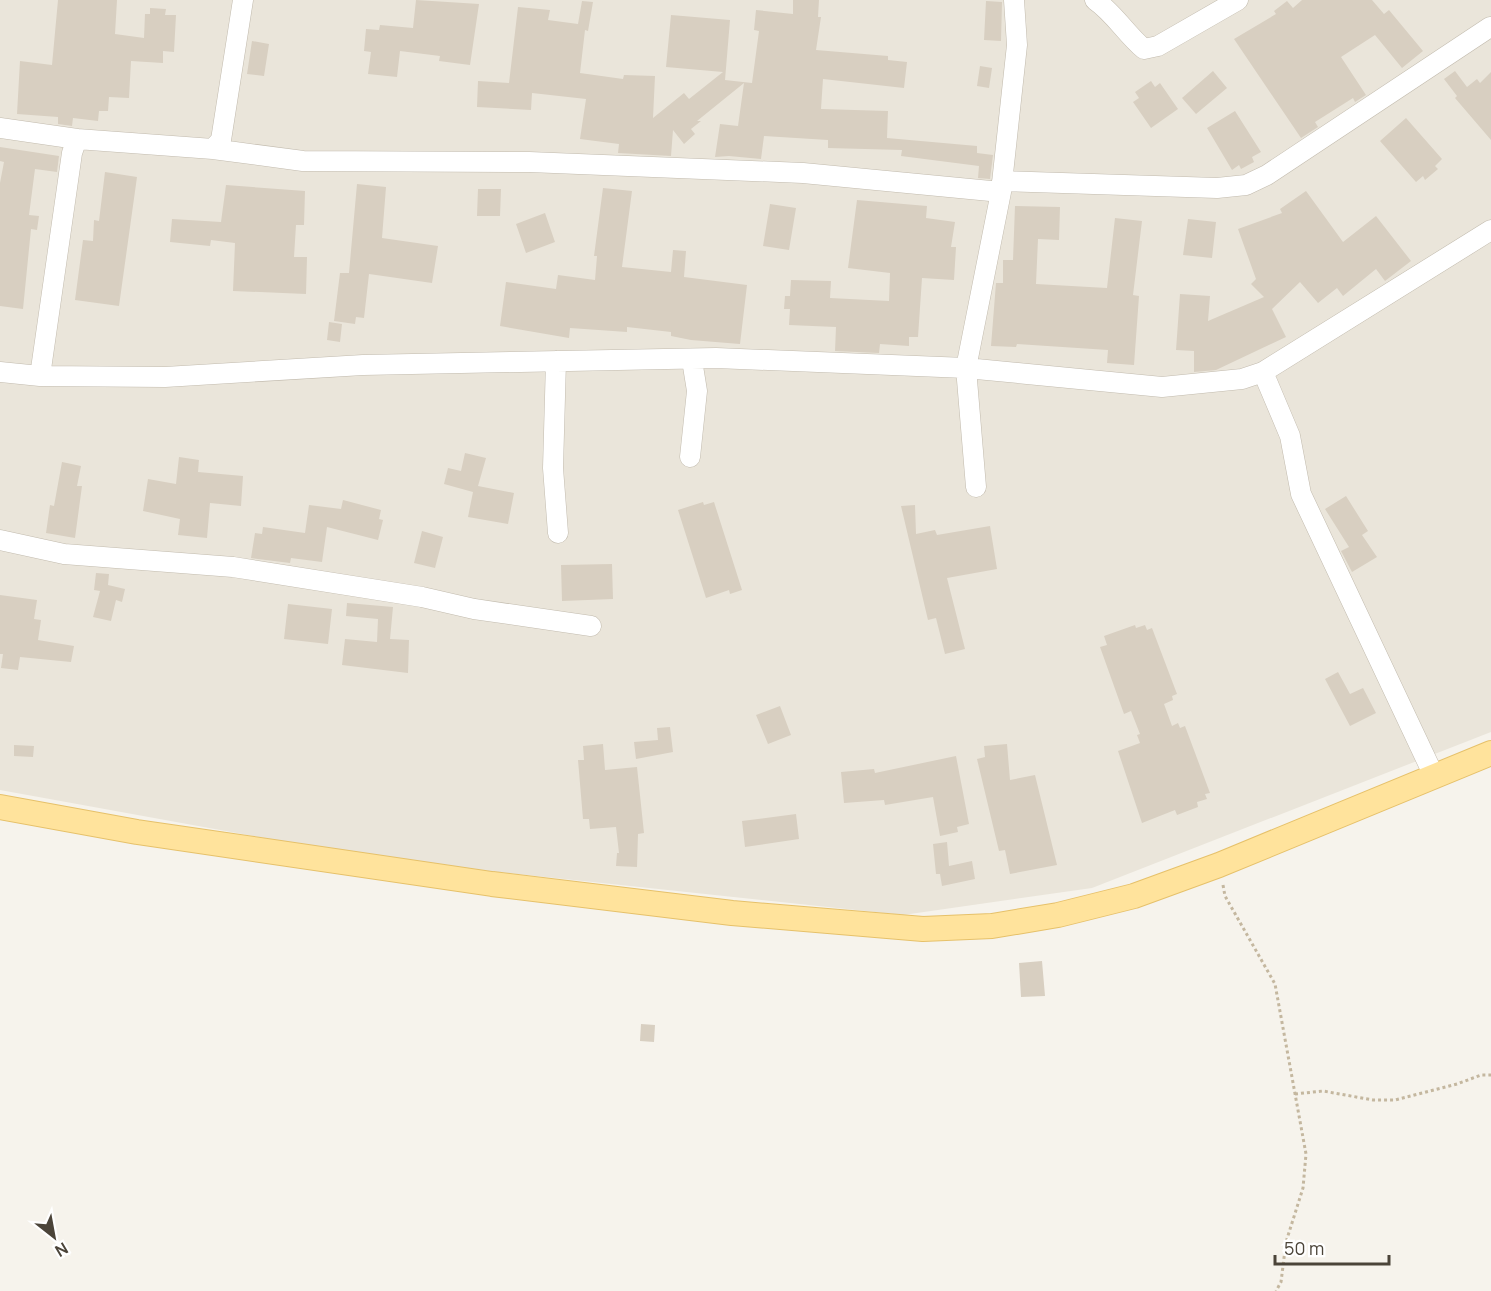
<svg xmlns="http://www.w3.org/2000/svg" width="1491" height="1291" font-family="Manrope,sans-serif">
	<rect width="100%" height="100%" fill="#f6f3ec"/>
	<path fill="#eae5da" d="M0 0H1491V732L1092 888 903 915 385 860 0 790Z"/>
	<path fill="#d8cfc1" d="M58 0H117L115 34 144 38 145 14H150V8L166 9 165 15H176L174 52 163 51V63L131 61 129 98 109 97 108 111H99L98 121 73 118 72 126 58 124V117L17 114 20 61 52 65Z
		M416 0 479 4 470 65 439 61 440 56 400 51 397 77 368 74 371 52 364 51 366 29 379 30 380 25 413 28Z
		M793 0H819L818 17H821L816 50 888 56V60L907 62 904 88 823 79 821 109 888 111 887 138 977 146V153L993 155 990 179 978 178 979 166 901 156 902 150 828 148V140L764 136 761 159 729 156 715 157 720 124 738 126 744 83 697 121H701L691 129 695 134 684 144 673 130 671 156 618 153 619 144 580 139 586 99 532 93 531 110 477 107 478 81 509 83 518 7 550 10 548 20 578 24 582 1 593 2 588 31 585 30 580 73 623 79 624 75 655 76 653 118 684 93 689 99 723 72 666 67 671 15 730 20 725 80 752 83 759 31 754 30 756 10 793 14Z
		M1302 0H1372L1384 14 1389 10 1423 51 1402 68 1375 35 1341 57 1366 95 1355 102 1353 98 1315 122 1318 127 1301 138 1234 39 1276 14 1274 11 1287 1 1293 8Z
		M986 1 1002 2 1001 41 984 40Z
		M252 41 269 44 264 76 247 74Z
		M980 66 992 68 989 88 977 86Z
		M1213 71 1227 88 1196 114 1182 98Z
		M1455 71 1467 87 1477 79 1480 83 1491 72V140L1455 98 1457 96 1444 79Z
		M1151 81 1155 87 1160 83 1178 109 1151 128 1133 102 1139 98 1135 92Z
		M1235 111 1261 152 1252 157 1254 162 1241 169 1239 165 1232 170 1207 128Z
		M1406 118 1442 159 1435 166 1438 169 1425 180 1423 176 1416 182 1380 141Z
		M0 147 59 156 57 172 35 169 29 215 39 216 37 230 31 229 23 309 0 306V183L4 162 0 161Z
		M105 172 137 177 119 306 75 300 83 240 93 241 94 220 99 221Z
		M357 184 386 187 382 238 438 246 432 283 369 274 364 318 356 317 355 324 334 321 340 273H349Z
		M226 185 305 191 304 225H296L294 257H307L306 294 233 291 235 243 211 240 210 246 170 242 172 219 221 222Z
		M603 188 632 191 622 267 671 272 673 250 686 251 684 277 747 285 740 344 691 340 671 336V332L627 327V332L570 328 569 338 500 326 506 282 556 289 558 275 595 280 597 256H594Z
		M478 189H501L500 216H477Z
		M1306 191 1343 242 1376 216 1411 261 1385 281 1376 269 1343 296 1337 288 1318 303 1300 282 1272 309 1286 337 1216 370 1194 372V351L1176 350 1180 294 1210 296 1208 321 1264 297 1251 284 1256 279 1238 229 1282 213 1280 209Z
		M857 200 927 206 926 218 955 222 951 247H956L954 280 922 278 918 337H909V346L880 344 879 353 835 351 836 327 789 325 790 309H784L785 296H790L791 280 831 281 830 298 889 301 890 273 848 268Z
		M770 204 796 208 789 250 763 246Z
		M1015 206 1060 207 1059 240 1038 239 1036 284 1107 288 1115 218 1142 221 1133 295 1139 296 1134 365 1107 363 1108 350 1017 344 1016 347 991 346 996 283H1003V260H1013Z
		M545 213 555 242 526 253 516 224Z
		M1188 219 1216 222 1212 258 1183 255Z
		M329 322 342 324 340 342 327 340Z
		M465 453 486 458 478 486 514 493 508 524 468 517 473 492 444 484 448 468 461 471Z
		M179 457 199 460 198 472 243 476 241 506 210 503 207 538 178 535 180 519 143 511 148 479 176 484Z
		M62 462 81 466 77 486H82L75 538 46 533 50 505 54 506Z
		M1346 496 1368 531 1362 535 1377 557 1352 572 1341 551 1349 547 1325 509Z
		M343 500 381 510 379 519 383 520 378 540 327 527 322 562 291 558 290 563 251 558 255 533 262 534 263 527 305 533 309 505 341 509Z
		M703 502 704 505 714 502 742 590 730 594 729 590 706 598 678 510Z
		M915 505 916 534 935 530 937 535 990 526 997 569 947 578 965 649 945 654 936 618 928 620 901 506Z
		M422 531 443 537 435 568 414 563Z
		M612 564 613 599 562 601 561 565Z
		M96 573 109 574 108 585 125 589 122 602 116 600 111 621 93 617 100 591 94 590Z
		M0 595 37 600 34 619 41 620 38 640 74 646 71 662 20 657 18 670 1 668 3 654H0Z
		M347 603 393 607 390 639 409 640 408 673 342 665 345 639 377 642 378 619 346 616Z
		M288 604 332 609 328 644 284 639Z
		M1135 625 1136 628 1145 625 1147 630 1152 628 1177 694 1172 696 1173 700 1164 704 1172 726 1178 723 1180 728 1185 726 1210 793 1205 794 1207 799 1197 802 1198 807 1177 815 1175 810 1142 823 1118 751 1140 743 1137 735 1140 734 1131 711 1124 714 1100 647 1107 645 1104 636Z
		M1338 672 1350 694 1363 688 1376 713 1350 726 1325 679Z
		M780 706 791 735 768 744 756 715Z
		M670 727 673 752 636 759 634 742 658 740 657 728Z
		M603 744 605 770 637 767 644 833 638 834 637 867 616 866 617 853H619L616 827 590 829 589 819H583L578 760H584L583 746Z
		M1007 744 1010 780 1035 775 1057 865 1010 874 1005 850 999 851 977 759 985 757 984 746Z
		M14 745 34 746 33 757 14 756Z
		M956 756 969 824 957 827 958 832 940 836 933 797 885 805 884 800 844 803 841 772 874 769 875 773Z
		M796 814 799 839 745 847 742 821Z
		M947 842 949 866 972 861 975 879 942 886 940 874H936L933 844Z
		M1042 961 1045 996 1021 997 1019 963Z
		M641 1024 655 1025 654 1042 640 1041Z"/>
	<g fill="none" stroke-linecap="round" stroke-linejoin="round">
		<g stroke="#c2bbae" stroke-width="21">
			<path id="minor" d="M1095 0C1114 13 1126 34 1144 49L1158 46 1238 0
				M0 128 77 139
				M213 149 303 161 529 162 803 173 1001 192
				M1002 181 1217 188 1246 185 1267 175 1490 27
				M556 361 553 468 558 533
				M0 372 40 376 165 377 363 365 716 358 966 368 1162 387 1242 379 1263 372 1491 230
				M1263 372 1290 436 1301 494 1434 776
				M40 376 72 153 77 139 213 149 221 140 243 0
				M690 457 697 391 692 360
				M976 487 966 368 1001 192 1017 45 1014 0
				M0 540 64 554 233 567 422 597 474 609 591 626"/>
		</g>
		<g stroke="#e6c16a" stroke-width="26">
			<path id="major" d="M0 807 137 832 492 884 732 913 923 929 992 926 1058 915 1134 896 1219 865 1491 753"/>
		</g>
		<path stroke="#c4b79f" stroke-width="3" stroke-dasharray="3 3" stroke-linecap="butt" d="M1223 885 1225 896 1275 984 1306 1154 1303 1188 1286 1242 1281 1282 1276 1291
			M1295 1094 1323 1091 1373 1100H1395L1457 1084 1481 1075H1491"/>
		<use href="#minor" stroke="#fff" stroke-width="20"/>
		<use href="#major" stroke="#ffe39c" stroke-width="24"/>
	</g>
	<g transform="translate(54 1237) rotate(149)" stroke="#ffffff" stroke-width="4.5" paint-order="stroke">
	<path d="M0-4.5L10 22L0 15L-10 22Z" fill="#4b4439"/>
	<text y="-9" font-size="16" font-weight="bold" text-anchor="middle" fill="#4b4439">N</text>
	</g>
	<path d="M1275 1255v9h114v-9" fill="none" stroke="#4b4439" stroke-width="3"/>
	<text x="1284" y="1255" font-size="18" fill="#4b4439" stroke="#ffffff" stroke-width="4.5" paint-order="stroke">50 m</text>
</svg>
